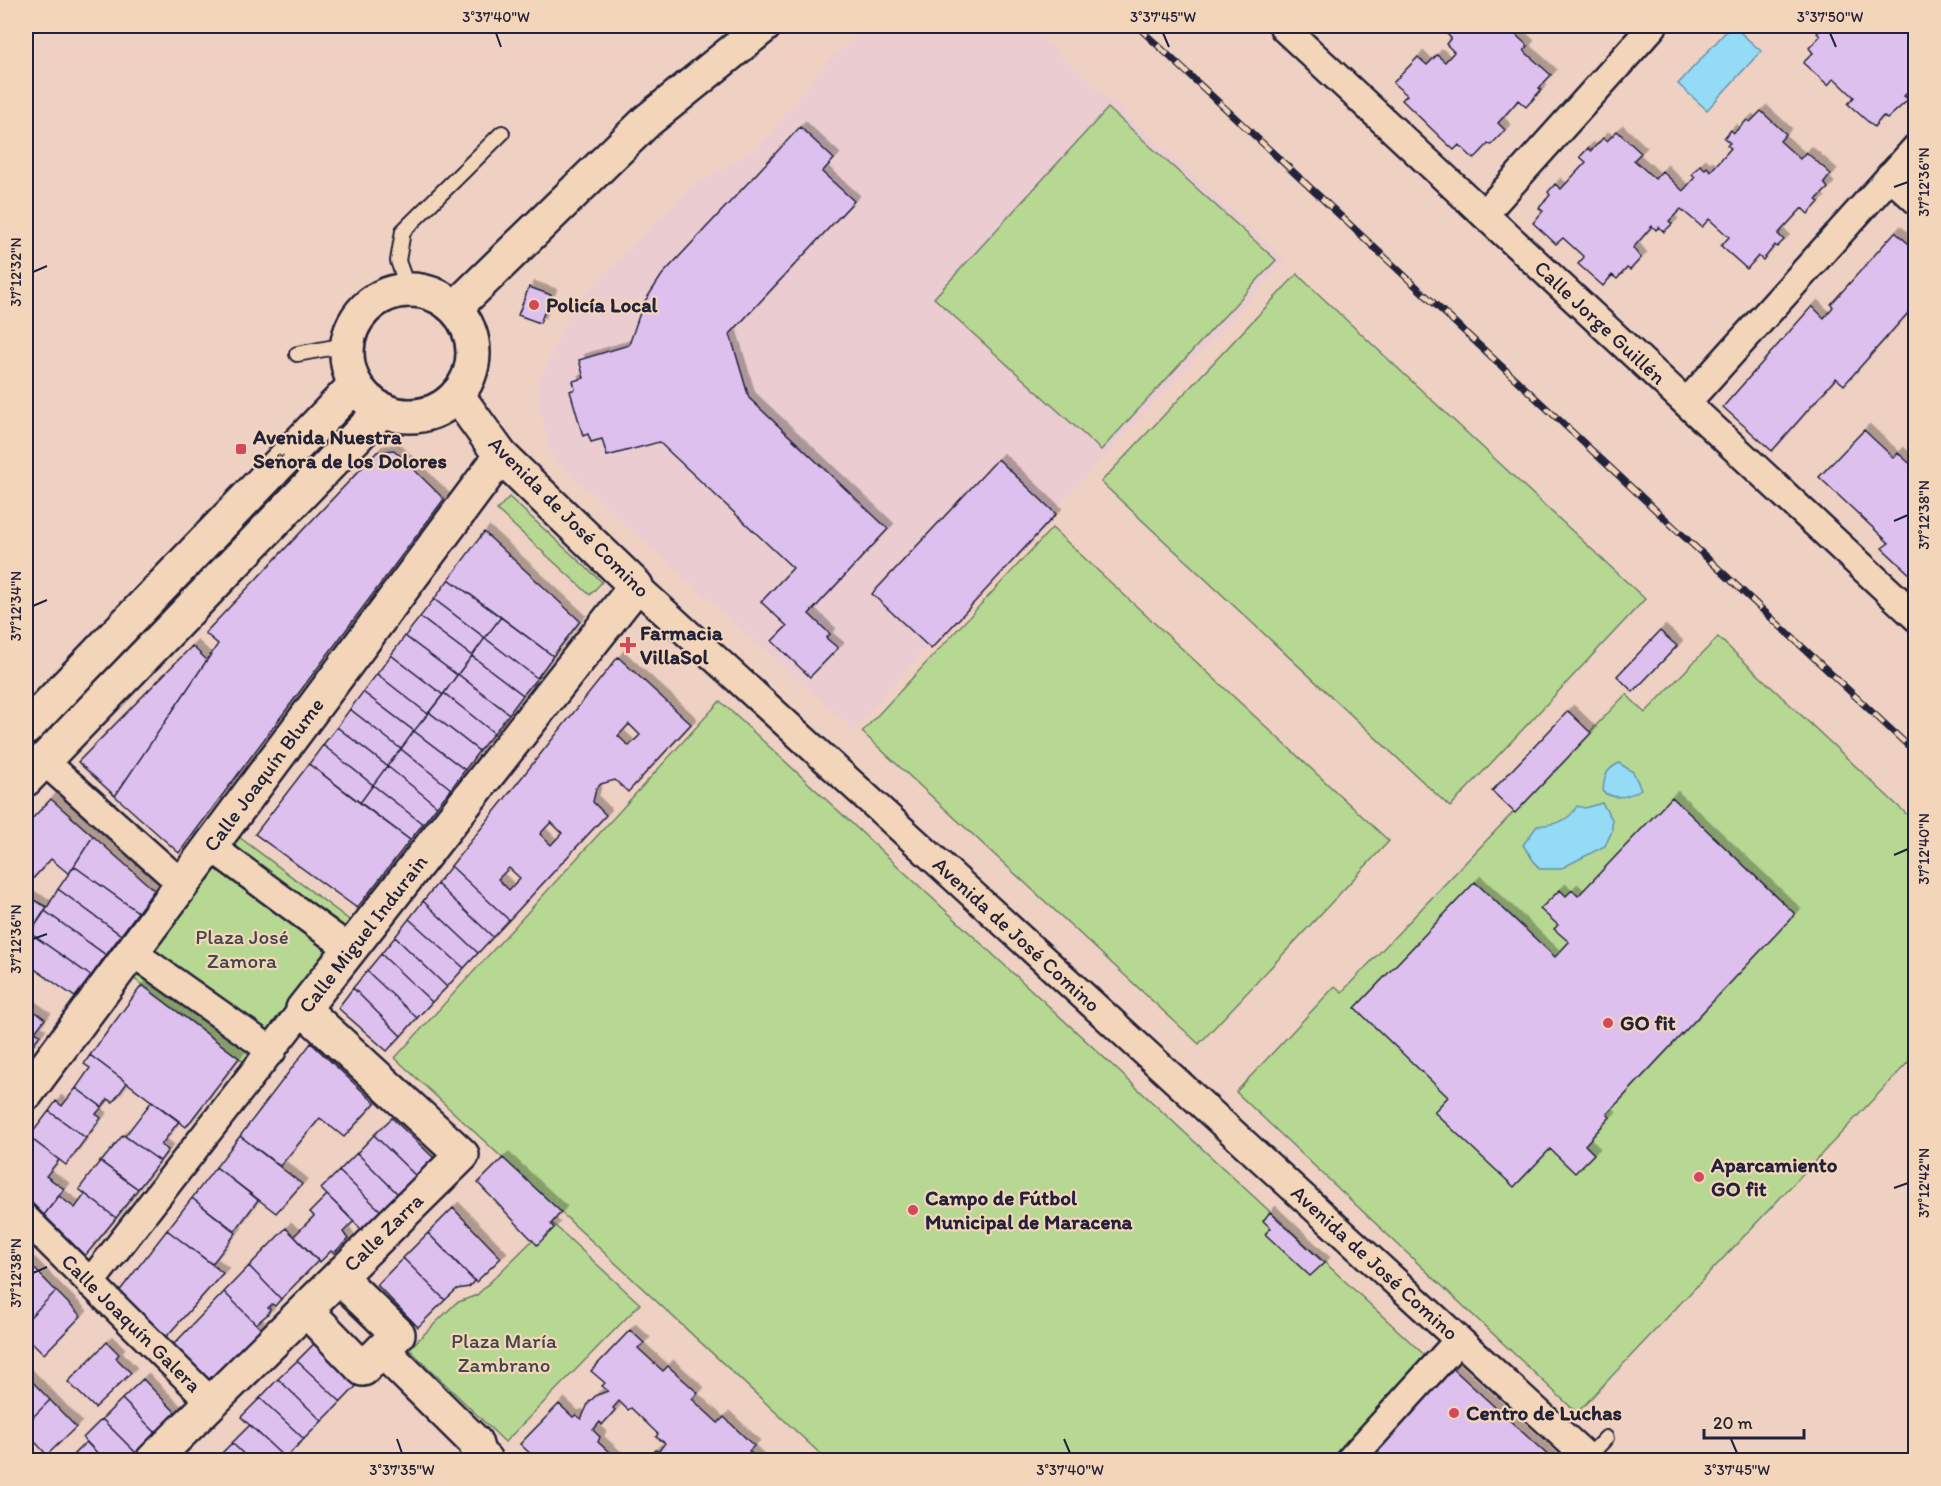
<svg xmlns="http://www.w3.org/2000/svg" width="1941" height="1486" font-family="Itim,sans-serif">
	<defs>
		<filter id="shadow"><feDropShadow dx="5.5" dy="-5.5" stdDeviation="0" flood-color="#0004"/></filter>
	</defs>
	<rect width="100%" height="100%" fill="#efd1c4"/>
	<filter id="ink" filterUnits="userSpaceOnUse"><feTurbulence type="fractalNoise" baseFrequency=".0167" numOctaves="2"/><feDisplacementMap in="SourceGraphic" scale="12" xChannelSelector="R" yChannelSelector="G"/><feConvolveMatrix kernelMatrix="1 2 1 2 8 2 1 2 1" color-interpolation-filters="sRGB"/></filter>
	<g filter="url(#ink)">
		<path fill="#eaccd1" d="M867 26H1028L1286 261 924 650 853 730 552 458 540 413 537 386 568 316 576 303 689 189 759 147 828 61Z"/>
		<path fill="#b7d892" stroke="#6c7d66" stroke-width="1.5" d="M1108 108 1276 260 1101 450 934 298Z
			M1297 274 1645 599 1450 807 1101 482Z
			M509 497 602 582 590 595 497 510Z
			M1052 528 1389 841 1199 1044 862 732Z
			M1718 637 1915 822V1055L1577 1413 1236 1092 1335 986 1342 992 1626 694 1645 713Z
			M720 701 1432 1362 1340 1460H827L395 1058Z
			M235 834 356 925 248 1065 128 974Z
			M551 1222 640 1304 505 1442 409 1349 456 1303 477 1295Z"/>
		<path fill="#94dbf6" stroke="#6691ab" stroke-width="1.5" d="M1731 26H1733L1761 51 1707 110 1678 84Z
			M1619 763 1633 772 1641 789C1628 798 1616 800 1603 792 1604 777 1605 770 1619 763Z
			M1602 803 1612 819V831L1605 846 1560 869H1539L1523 845 1537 826C1554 824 1568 823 1577 806L1585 808Z"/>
		<path fill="#ddc0ee" stroke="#22223b" stroke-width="1.5" fill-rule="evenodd" filter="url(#shadow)" d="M1443 26H1506L1528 46 1524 51 1551 75 1539 88 1541 90 1526 107 1518 100 1514 105 1498 123 1505 130 1491 145 1488 144 1474 159 1459 145 1454 150 1441 138 1402 100 1407 95 1393 83 1418 57 1427 65 1437 55 1445 62 1454 52 1446 44 1451 38 1441 28Z
			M1825 26 1831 29 1833 26 1836 28 1839 26H1916V84L1904 96 1909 99 1887 119 1883 116 1874 127 1848 104 1854 97 1834 78 1828 85 1803 63 1813 53 1809 48 1820 36 1817 33Z
			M1761 111 1786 134 1780 141 1800 159 1806 152 1831 174 1824 183 1828 188 1816 200 1819 202 1808 214 1802 208 1778 234 1784 240 1777 247 1775 245 1763 260 1758 256 1747 269 1721 246 1729 237 1709 219 1702 227 1681 209 1669 221 1672 224 1664 232 1659 227 1656 230 1652 226 1633 248 1641 258 1630 270 1627 268 1617 279 1612 275 1603 286 1578 264 1584 257 1563 238 1556 244 1533 223 1543 211 1539 208 1550 195 1548 192 1555 184 1561 189 1586 162 1580 157 1588 148 1591 151 1603 138 1607 141 1617 131 1641 153 1634 160 1655 179 1662 171 1683 191 1695 177 1692 174 1700 165 1705 169 1707 167 1711 171 1731 148 1727 145 1730 143 1724 138 1731 130 1734 133 1747 120 1750 122Z
			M800 127 834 159 822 172 854 201 730 334 749 398 888 529 809 614 830 634 826 638 838 648 810 677 772 641 787 626 761 602 793 568 659 442 607 456 602 439 591 442 588 434 583 436 570 391 575 389 573 381 584 378 579 360 629 345 643 304 662 275Z
			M1895 232 1916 250V304L1844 385 1836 378 1772 451 1723 407 1812 306 1824 318 1833 307 1831 304Z
			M529 287 551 295 540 323 518 315Z
			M1864 430 1894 458 1898 453 1916 469V580L1882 548 1889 543 1819 477Z
			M394 450 444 499 179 853 115 796 218 644 205 633 377 452Z
			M998 459 1056 514 931 649 872 594Z
			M484 532 580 621 553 656 449 579Z
			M449 579 501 617 485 638 434 599Z
			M434 599 485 638 472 656 420 617Z
			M420 617 472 656 457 675 405 636Z
			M501 617 553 656 537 678 485 638Z
			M1660 631 1677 646 1633 692 1617 676Z
			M405 636 457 675 443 695 391 655Z
			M485 638 537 678 523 695 472 656Z
			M192 646 207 660 115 796 78 762Z
			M391 655 443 695 428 714 377 674Z
			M472 656 523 695 509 714 458 674Z
			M618 657 691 724 628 792 615 780 601 784 596 789 593 802 606 815 509 920 451 866ZM629 724 640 735 629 746 618 736ZM551 822 562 833 551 845 540 834ZM509 868 520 878 509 890 498 879Z
			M377 674 428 714 414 731 363 692Z
			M458 674 509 714 494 733 444 693Z
			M363 692 414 731 401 749 350 709Z
			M444 693 494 733 479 751 429 712Z
			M350 709 401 749 387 766 337 727Z
			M1568 711 1591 733 1515 813 1492 791Z
			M429 712 479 751 465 770 414 731Z
			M337 727 387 766 373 785 323 745Z
			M414 731 465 770 451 789 401 749Z
			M323 745 373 785 360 803 309 764Z
			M401 749 451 789 437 806 387 766Z
			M309 764 410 840 357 908 255 834Z
			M387 766 437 806 423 824 373 785Z
			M373 785 423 824 410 840 360 803Z
			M1672 797 1795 914 1607 1114 1610 1117 1585 1145 1594 1154 1575 1173 1550 1149 1514 1187 1434 1112 1448 1097 1355 1008 1475 882 1555 957 1569 942 1554 929 1558 925 1540 909 1560 890 1566 896 1572 890 1578 896Z
			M51 799 93 836 69 874 51 859 26 886V825Z
			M93 836 154 890 138 912 74 866Z
			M74 866 138 912 121 935 58 889Z
			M451 866 509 920 493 937 437 884Z
			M437 884 493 937 478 953 423 901Z
			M58 889 121 935 106 955 45 911Z
			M26 896 47 907 26 939Z
			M423 901 478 953 464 968 409 919Z
			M45 911 106 955 91 976 30 933Z
			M409 919 464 968 447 987 395 937Z
			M30 933 91 976 75 997 26 963V939Z
			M395 937 447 987 432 1002 381 954Z
			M381 954 432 1002 417 1018 367 971Z
			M367 971 417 1018 401 1036 353 988Z
			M142 985 239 1058 186 1127 90 1055Z
			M353 988 401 1036 387 1051 338 1008Z
			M26 1005 45 1019 35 1032 40 1035 27 1052 26 1050Z
			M311 1043 375 1103 344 1137 320 1118 280 1166 240 1136Z
			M90 1055 127 1083 113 1102 108 1099 102 1107 76 1088 90 1068 84 1064Z
			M76 1088 102 1107 96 1114 101 1118 86 1138 49 1111 56 1101 62 1106Z
			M152 1101 179 1121 161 1145 168 1150 160 1161 125 1136Z
			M49 1111 86 1138 66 1165 29 1137Z
			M392 1118 437 1161 419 1179 374 1135Z
			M123 1135 160 1161 138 1189 101 1162Z
			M374 1135 419 1179 401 1197 357 1153Z
			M240 1136 302 1184 276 1213 216 1167Z
			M29 1137 59 1160 46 1176 64 1189 44 1215 26 1197V1142Z
			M357 1153 401 1197 384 1214 339 1171Z
			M503 1158 561 1212 551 1224 554 1228 537 1245 478 1183Z
			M100 1161 138 1189 116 1218 79 1189Z
			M216 1167 258 1200 235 1231 192 1198Z
			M339 1171 384 1214 365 1233 321 1189Z
			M85 1194 116 1218 85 1256 44 1215 59 1196 75 1208Z
			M327 1195 354 1221 343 1232 348 1239 334 1253 331 1251 320 1262 294 1236 314 1216 310 1212Z
			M192 1198 236 1233 212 1264 167 1230Z
			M453 1208 501 1258 476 1282 428 1233Z
			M1270 1212 1324 1263 1310 1276 1265 1234 1271 1228 1263 1221Z
			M286 1228 318 1261 281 1299 249 1266Z
			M167 1230 223 1273 165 1338 118 1293Z
			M428 1233 474 1281 469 1287 457 1289 445 1300 403 1258Z
			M403 1258 445 1300 418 1327 377 1285Z
			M29 1263 56 1291 26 1321V1266Z
			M249 1266 281 1299 275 1306 272 1304 268 1308 270 1309 268 1314 256 1324 224 1292Z
			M56 1291 81 1316 44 1354 33 1343 26 1351V1321Z
			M224 1292 265 1333 213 1384 173 1345Z
			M630 1330 644 1343 638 1348 663 1371 668 1366 698 1393 692 1399 718 1423 724 1417 754 1446 749 1451 759 1460H683L678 1456 677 1460H646L656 1450 658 1452 665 1443 656 1437 658 1434 631 1408 628 1410 619 1401 613 1408 615 1410 602 1425 600 1422 593 1430 600 1437 598 1442 618 1460H549L542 1454 536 1459 520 1444 559 1404 573 1417 576 1415 581 1419 589 1402 597 1395 608 1391 602 1386 605 1383 591 1371Z
			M317 1341 361 1381 341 1402 297 1361Z
			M107 1342 119 1354 116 1358 131 1373 95 1408 68 1382Z
			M297 1361 341 1402 322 1421 278 1379Z
			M1450 1366 1553 1460H1362Z
			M26 1375 50 1400 26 1424Z
			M143 1379 181 1418 161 1438 122 1399Z
			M278 1379 322 1421 304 1439 260 1398Z
			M260 1398 304 1439 285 1458 241 1417Z
			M122 1399 161 1438 141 1458 102 1419Z
			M50 1400 76 1427 47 1455 26 1432V1424Z
			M102 1419 141 1458 138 1460H104L83 1438Z
			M250 1425 252 1427 287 1460H250L232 1443Z
			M86 1442 104 1460H68Z
			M232 1443 250 1460H215Z"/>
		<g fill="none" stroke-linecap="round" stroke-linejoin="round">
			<g stroke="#22223b" stroke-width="18">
				<path id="lane" d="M408 289 398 261 403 231 502 133
					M297 354 346 345
					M1587 1458 1606 1438"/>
			</g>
			<g stroke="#22223b" stroke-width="32">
				<g id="street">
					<path id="s1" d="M1284 28 1916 617"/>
					<path d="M1890 176 1916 200"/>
					<path d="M1484 214 1653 26"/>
					<path d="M1687 402 1916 148"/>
					<path id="s2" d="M636 586 1590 1460"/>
					<path d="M44 761 182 884"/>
					<path d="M210 846 351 950"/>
					<path d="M132 952 272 1051"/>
					<path id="s3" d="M26 1219 212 1403"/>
					<path d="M90 1283 303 1009"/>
					<path d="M1350 1460 1458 1341"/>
				</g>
			</g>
			<g stroke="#22223b" stroke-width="38">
				<g id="secondary">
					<circle cx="410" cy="353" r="63"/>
					<path d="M455 308 647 121 764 26"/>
					<path d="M26 728 355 385"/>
					<path d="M26 779 382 410"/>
					<path id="s4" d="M26 1094 501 456"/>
					<path d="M306 1310 363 1369 398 1334 339 1277"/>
					<path d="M382 1350 475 1442 479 1455 485 1460"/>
					<path id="s5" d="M153 1460 462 1155 303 1009 636 586 501 456 457 395"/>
				</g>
			</g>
			<use href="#lane" stroke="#f3d5b9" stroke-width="14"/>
			<use href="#street" stroke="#f3d5b9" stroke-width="27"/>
			<use href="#secondary" stroke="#f3d5b9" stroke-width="33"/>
			<g stroke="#22223b" stroke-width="7">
				<path id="rail" d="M1137 26 1916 753"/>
			</g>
			<use href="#rail" stroke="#f3d5b9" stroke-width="4.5" stroke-dasharray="14" stroke-linecap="butt"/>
		</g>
	</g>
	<path fill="none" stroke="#22223b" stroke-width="2" d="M496 33 501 47M1163 33 1169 47M1830 33 1836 47M1894 187 1908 182M33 272 47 266M1894 521 1908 515M33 606 47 600M1894 855 1908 849M33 939 47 934M1894 1188 1908 1183M33 1273 47 1267M397 1439 402 1453M1064 1439 1070 1453M1731 1439 1737 1453"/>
	<g fill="#d1495b" stroke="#f3d5b9" stroke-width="2">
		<circle cx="534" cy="305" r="6"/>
		<rect x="235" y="443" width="12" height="12" rx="3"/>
		<path d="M625 636h6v6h6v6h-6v6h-6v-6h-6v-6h6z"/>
		<circle cx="1608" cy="1023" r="6"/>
		<circle cx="1699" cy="1177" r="6"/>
		<circle cx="913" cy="1210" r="6"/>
		<circle cx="1454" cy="1413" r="6"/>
	</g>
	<g text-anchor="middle" stroke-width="4.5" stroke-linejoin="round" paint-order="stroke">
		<g font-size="21" font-weight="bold" fill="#22223b" stroke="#f3d5b9" text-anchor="start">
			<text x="546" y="312">Policía Local</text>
			<text x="253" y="444">Avenida Nuestra<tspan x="253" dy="24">Señora de los Dolores</tspan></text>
			<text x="640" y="640">Farmacia<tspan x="640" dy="24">VillaSol</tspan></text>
			<text x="1620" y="1030">GO fit</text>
			<text x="1711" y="1172">Aparcamiento<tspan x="1711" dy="24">GO fit</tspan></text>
			<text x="925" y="1205">Campo de Fútbol<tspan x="925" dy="24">Municipal de Maracena</tspan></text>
			<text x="1466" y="1420">Centro de Luchas</text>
		</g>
		<g font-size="21" fill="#22223b" stroke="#f3d5b9">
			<text dy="7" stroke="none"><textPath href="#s1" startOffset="432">Calle Jorge Guillén</textPath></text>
			<text transform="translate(569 517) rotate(45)" y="7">Avenida de José Comino</text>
			<text dy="7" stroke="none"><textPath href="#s4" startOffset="398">Calle Joaquín Blume</textPath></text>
			<text transform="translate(363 934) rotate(-52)" y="7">Calle Miguel Indurain</text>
			<text dy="7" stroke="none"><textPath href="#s2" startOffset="516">Avenida de José Comino</textPath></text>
			<text dy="7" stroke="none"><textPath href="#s5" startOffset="324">Calle Zarra</textPath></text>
			<text dy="7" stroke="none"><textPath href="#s2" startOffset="1002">Avenida de José Comino</textPath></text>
			<text dy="7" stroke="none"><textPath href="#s3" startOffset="148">Calle Joaquín Galera</textPath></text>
		</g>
		<g font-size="21" fill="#40464c" stroke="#f3d5b9">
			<text x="242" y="944">Plaza José<tspan x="242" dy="24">Zamora</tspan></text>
			<text x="504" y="1348">Plaza María<tspan x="504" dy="24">Zambrano</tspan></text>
		</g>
	</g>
	<rect width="1941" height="1486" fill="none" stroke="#f3d5b9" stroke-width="66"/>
	<path d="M1704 1429v9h100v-9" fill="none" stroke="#22223b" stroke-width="3"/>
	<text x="1713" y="1429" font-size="18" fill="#22223b" stroke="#f3d5b9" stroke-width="4.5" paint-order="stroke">20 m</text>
	<rect x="33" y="33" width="1875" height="1420" fill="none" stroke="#22223b" stroke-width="2"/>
	<g font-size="15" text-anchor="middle" fill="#22223b">
		<text x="496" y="22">3°37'40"W</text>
		<text x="1163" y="22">3°37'45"W</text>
		<text x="1830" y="22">3°37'50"W</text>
		<text transform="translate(1924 182) rotate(-90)" y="5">37°12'36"N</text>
		<text transform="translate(16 272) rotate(-90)" y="5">37°12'32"N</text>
		<text transform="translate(1924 515) rotate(-90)" y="5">37°12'38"N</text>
		<text transform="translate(16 606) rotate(-90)" y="5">37°12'34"N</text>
		<text transform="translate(1924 849) rotate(-90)" y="5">37°12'40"N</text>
		<text transform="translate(16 939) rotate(-90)" y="5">37°12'36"N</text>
		<text transform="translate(1924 1183) rotate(-90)" y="5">37°12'42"N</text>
		<text transform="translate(16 1273) rotate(-90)" y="5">37°12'38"N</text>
		<text x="402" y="1475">3°37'35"W</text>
		<text x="1070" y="1475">3°37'40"W</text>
		<text x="1737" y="1475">3°37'45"W</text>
	</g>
</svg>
